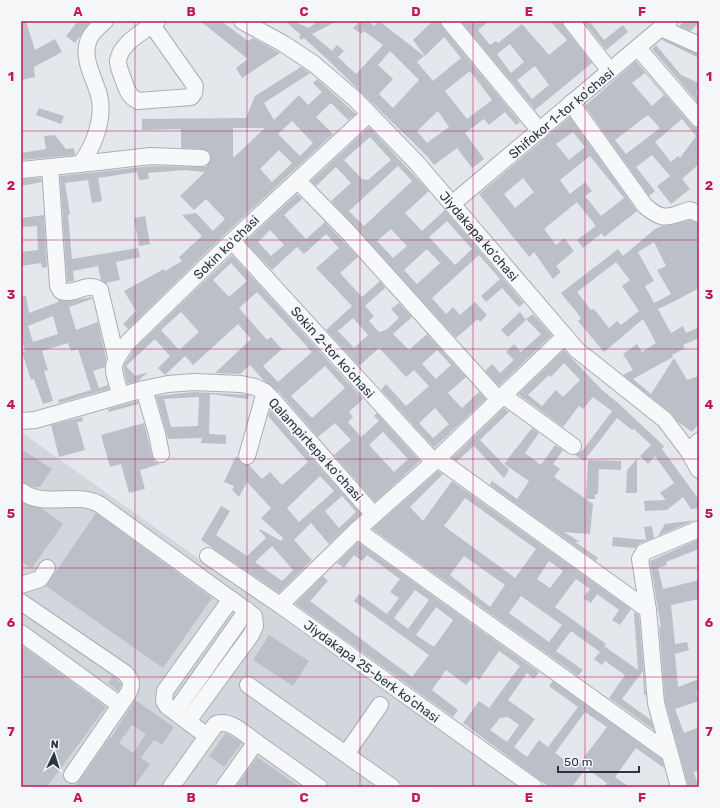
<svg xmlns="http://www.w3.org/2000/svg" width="720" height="808" font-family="Rubik,sans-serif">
	<rect width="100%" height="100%" fill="#e4e7eb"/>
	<path fill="#d2d6dd" d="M21 432 519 787H21Z"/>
	<path fill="#bbc0c8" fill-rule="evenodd" d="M21 21H26L35 50 55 39 62 52 34 67 35 77 21 80Z
		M78 21H91L75 43 66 36Z
		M200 21H221L248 41 253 38 280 53 242 78 236 68 248 59Z
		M285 21H293L309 28 318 21H337L312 34 332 51 337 45 344 51 338 57 356 74 383 45 364 31 361 34 353 28 360 21H368L374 26 379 21 424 56 417 62 433 81 461 58 444 37 425 56 413 40 433 21H440L442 27 520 122 516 125 505 112 489 125 484 119 465 133 484 159 472 168 457 148 434 165 427 156 328 60 304 38 301 40 299 36 301 35ZM390 51 419 80 393 108 379 94 393 79 378 65ZM470 71 492 100 467 119 445 91ZM438 111 449 127 427 143 417 131Z
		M461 21H489L478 30 490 45 496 41 498 43 522 24 549 55 567 40 550 21H562L564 27 592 63 535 110ZM510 44 524 62 511 73 497 54ZM535 66 549 85 532 99 517 80Z
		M583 21H589L604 40 623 25 628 32 606 50Z
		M685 21H699V23L690 31 679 26Z
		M663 39 699 54V58L662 40Z
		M656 45 681 75 699 83 696 94 699 97V104L652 49Z
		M636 61 692 125 699 128V164L682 179 690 189 671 204 657 186 670 176 652 155 636 167 655 191 649 196 585 106ZM645 73 664 95 652 106 632 83ZM648 115 660 128 626 154 615 140ZM682 119 696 136 680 158 678 156 671 162 655 142Z
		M301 67 310 73 264 103 274 120 299 95 308 105 322 92 313 83 317 79 356 114 348 120 331 103 316 117 333 134 225 234 128 329 123 324 136 311 124 291 164 269 165 271 182 261 179 257 202 236 182 215 196 213 213 231 225 219 206 199 194 210 180 196 205 172 185 170 148 173 149 179 139 180 137 172 98 178 102 201 92 203 88 180 65 183 70 214 68 215 72 259 138 248 140 257 116 262 120 280 106 283 101 280 98 266 73 271 74 281 67 282 60 176 151 166 206 167 211 159 210 153 203 149 181 148V129L142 130V119L246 118 255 96ZM292 121 313 143 300 156 278 134ZM233 128H265L233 158ZM279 150 292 163 272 182 260 169Z
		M39 108 64 116 61 124 36 115Z
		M570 117 637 211 604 237 602 233 583 248 577 240 596 226 577 202 544 229 556 245 564 238 574 251 556 266 561 272 553 279 534 252 529 257 479 194ZM573 132 585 147 569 160 556 144ZM590 156 624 198 601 216 585 196 592 191 585 182 570 194 560 180ZM523 178 534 192 515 208 504 194Z
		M369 127 429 191 405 213 422 231 445 210 524 303 519 307 502 288 486 302 481 296 500 279 479 255 432 298 446 314 453 307 460 315 475 302 487 315 480 322 478 319 456 338 331 201 351 183 336 167 316 186 311 181ZM370 137 391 160 368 180 362 179 344 160ZM398 166 412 181 364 226 349 211ZM447 221 472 249 455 265 429 237ZM391 229 407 246 393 258 377 241ZM427 249 440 263 417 284 404 270Z
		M55 135 66 149 74 148 75 155 22 160 21 153 46 149 44 136Z
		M41 178 42 182 21 186V179Z
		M297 194 302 199 284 215 306 239 325 222 358 257 340 273 362 297 380 281 385 288 365 306 374 316 369 321 379 332 386 330 399 318 391 309 399 303 412 317 393 334 409 350 427 334 466 377 448 393 462 408 479 392 486 399 434 448 381 390 386 384 406 406 429 386 414 370 406 377 379 348 359 366 326 330 352 306 316 268 339 248 326 234 304 254 297 247 272 270 245 242ZM270 230 284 245 271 256 258 242ZM353 318 368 335 354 348 338 331ZM437 350 451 365 436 379 422 364ZM435 408 449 424 433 438 419 423Z
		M44 215 47 267 42 268 41 263 21 266V252L38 250 37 226 21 227V218Z
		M145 216 150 244 139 246 134 218Z
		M689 220 699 223V288L675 301 657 270 666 266 654 242 638 252 654 281 645 286 654 303 671 294 675 301 658 309 671 333 683 326 686 333 699 327V338L683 345 685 348 672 355 673 357 633 379 651 394 674 358 687 380 699 376V423L692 432 678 422 671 413 623 375 633 370 623 354 637 344 642 352 656 343 643 319 604 352 578 321 581 318 561 293 618 249 623 256 655 229 662 226 672 225ZM616 262 630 280 622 286 639 311 621 325 617 321 609 328 594 309 591 310 577 292Z
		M232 255 363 399 349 412 353 417 348 422 361 437 379 421 374 416 377 413 420 461 375 502 334 455 351 440 335 423 318 437 280 393 264 381 250 365 240 374 215 373 251 339 238 324 193 365 185 356 165 375 158 368 170 356 155 339 126 366 135 376 148 372 138 381 127 384 124 371V365L135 348ZM231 263 247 281 229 297 213 280ZM257 292 312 352 278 382 263 366 282 349 271 337 267 340 239 308ZM181 312 199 332 179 350 161 330ZM325 366 345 388 312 418 291 396ZM383 432 408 459 394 472 369 445Z
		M21 296H26L29 313 58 302V300L71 301 92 297V299L69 307 76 330 98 322 106 358 105 367 93 371 99 388 108 385 109 389 59 403 58 400 91 390 78 349 71 351 68 343 42 351 48 370 44 371 53 401 43 404 34 379 31 380 22 352 25 351 21 336ZM53 316 58 334 33 342 28 326Z
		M520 312 526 320 508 337 501 330Z
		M533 314 552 335 499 386 485 371 492 364 500 373 514 360 506 352 514 344 521 352 541 334 526 319Z
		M564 350 602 390 618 403 664 446 662 449 699 500V508L691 509 683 497 667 510 645 511 644 501 666 500 660 493 674 483 655 456 648 464 640 456 651 445 634 429 632 430 617 418 584 461 575 455 583 450 612 411 593 397 583 409 579 406 563 427 518 394ZM564 363 580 380 563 397 556 390 542 406 528 395 549 375 551 377Z
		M194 392 249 395 248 399 210 394 209 434 226 435V444L201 443 202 438 168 439 156 396ZM199 397 198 426 171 427 164 399Z
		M138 401V404L109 412 108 409Z
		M504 408 509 412 480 440 509 470 504 478 474 446 457 461 452 458Z
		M270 411 361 514 329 544 311 523 294 540 312 560 279 593 201 540 221 506 230 511 216 535 247 556 266 538 259 530 260 529 281 541 283 538 261 518 271 508 247 482 239 497 232 490 234 486 224 482 236 456 241 463 249 465 262 479 270 472 282 485 308 462 268 416ZM320 476 334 491 299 522 287 508ZM342 496 356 512 339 528 325 511ZM272 546 293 570 282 581 255 562Z
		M82 417 83 421 77 422 85 450 59 457 51 425Z
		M144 423 152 456 154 461 160 464 140 470 145 489 129 493 121 464 110 467 101 435Z
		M532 428 539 433 525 453 541 465 555 445 563 450 553 464 560 469 554 477 593 504 590 534 564 532 580 542H575L598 558 596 561 490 485 492 481 517 499 529 481 504 464Z
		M21 449 52 469 40 487H34L21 482Z
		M637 459V493H626L627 470Z
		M588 460 621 461V470L599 469 598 494H595V499H586Z
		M438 471 443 474 410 507 423 521 452 481 631 609 620 625 612 620 619 610 597 594 591 603 583 598 590 589 576 579 555 607 606 644 603 648 604 646 638 670 634 612 639 615 646 695H644L643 671 622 699 651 720 654 730 609 698 625 675 605 661 602 665 594 659 600 652 571 631 556 651 583 670 578 676 372 529ZM465 498 536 549 515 578 444 526ZM464 556 505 585 490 607 450 575ZM549 561 563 571 550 588 537 579ZM521 596 562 625 549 642 509 613Z
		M21 502 41 508 63 524 31 569 21 561Z
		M96 513 212 598 163 668 46 586Z
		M696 520H695L658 536 665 524Z
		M652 526 654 538 640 543 635 548 612 546 613 537 646 540 644 527Z
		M699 539V549L666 562 667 565 658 568 663 589 699 580V599L671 605 675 644 687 642 689 650 675 654 678 687 699 679V691L696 692 699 701 675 709 684 733 699 727V770L694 772 698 787H690L688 785 665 701 659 626 661 628 650 561Z
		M358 542 539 672 534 679 527 673 508 700 535 719 514 747 527 757 539 740 548 747 578 707 549 686 553 681 662 759 664 768 636 748 615 777 629 787H604L607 783 586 768 572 787H549L463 723 479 701 489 708 520 666 499 651 479 680 474 676 466 685 446 670 432 690 458 710 453 717 295 604 323 576 328 581 310 601 412 677 429 655 354 601 359 594 387 614 399 598 390 592 400 579 367 555 362 561 354 555 344 568 337 563ZM415 590 429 600 408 629 394 618ZM436 607 453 620 434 647 416 635ZM585 712 607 727 576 768 555 753ZM508 717 519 725 507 742 490 730 500 718Z
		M269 635 309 661 293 686 253 660Z
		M21 645 106 707 47 787H21Z
		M113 676 122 684 118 691 108 683Z
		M135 700 174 727 162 745 154 740 141 758 150 764 134 787H73L80 780 110 737 111 738ZM132 725 146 734 133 753 119 743Z
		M226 733 242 743 224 767 209 756Z
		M257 757 300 787H236Z"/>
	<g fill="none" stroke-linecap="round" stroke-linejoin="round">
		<g stroke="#a9aeb5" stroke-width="18">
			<g id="minor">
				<path id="s1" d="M242 21 284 44 314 64 355 99 416 162 577 350 665 420 689 452 699 470"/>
				<path d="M449 21 540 131"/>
				<path d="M571 21 610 71"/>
				<path d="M152 25 195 86 194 93 191 97 138 101C128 96 127 89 123 79 121 73 118 67 118 61 120 43 145 31 157 21"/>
				<path d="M661 28 699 45"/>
				<path d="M638 48 699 119"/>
				<path d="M571 103 645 206C664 222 667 217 690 210L699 214"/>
				<path d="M80 164 151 156 202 158"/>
				<path d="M50 167 58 286 61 291C74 296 87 281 100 290L116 357"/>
				<path d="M21 170 80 164C94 147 105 117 99 95 95 80 82 59 88 42 90 34 98 27 105 21"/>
				<path d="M298 181 348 232 499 400"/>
				<path d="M452 204 669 21"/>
				<path d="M232 241 434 462"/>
				<path d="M144 389 157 434 161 454"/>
				<path d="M121 395C112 368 109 366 128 342L232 241 369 114"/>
				<path d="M504 396 573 446"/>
				<path d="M21 421 35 420 144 389 168 384 194 382 241 384 255 387 265 392 273 400 374 515"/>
				<path d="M689 452 699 441"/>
				<path d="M247 456 265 392"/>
				<path d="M438 459 648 610"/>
				<path d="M21 491C45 509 74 491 99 504L254 616 255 626 251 635 188 721"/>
				<path d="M357 530 669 753"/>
				<path d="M208 556 280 605 534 787"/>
				<path d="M21 585 40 579 47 568"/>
				<path d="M21 602 125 673C131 680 133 683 129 692L72 775"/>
				<path d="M280 605 357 530 434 462 565 336"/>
				<path d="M21 633 120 705"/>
				<path d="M248 685 392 787"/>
				<path d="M175 712 247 610"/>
				<path d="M207 736 167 706 164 701 165 691 231 599"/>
				<path d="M346 754 380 705"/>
				<path d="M171 787 216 724C231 719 244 734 256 742"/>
				<path d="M224 787 256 742 319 787"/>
				<path d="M679 787 656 703 648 610 640 559 644 552 699 529"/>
			</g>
		</g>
		<use href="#minor" stroke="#f7f8f9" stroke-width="16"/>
	</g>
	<path fill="none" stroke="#c2185b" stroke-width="1" stroke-opacity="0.55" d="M135 21V787M247 21V787M360 21V787M473 21V787M585 21V787M21 131H699M21 240H699M21 349H699M21 459H699M21 568H699M21 677H699"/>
	<g text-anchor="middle" stroke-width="3" stroke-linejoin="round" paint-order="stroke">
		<g font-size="13" fill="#2c3543" stroke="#f4f6f8">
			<text transform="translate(561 113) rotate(-40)" y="5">Shifokor 1-tor koʼchasi</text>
			<text dy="5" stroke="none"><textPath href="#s1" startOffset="323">Jiydakapa ko'chasi</textPath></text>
			<text transform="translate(226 247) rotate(-44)" y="5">Sokin koʻchasi</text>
			<text transform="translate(333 352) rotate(48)" y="5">Sokin 2-tor koʼchasi</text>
			<text transform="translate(316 449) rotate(48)" y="5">Qalampirtepa koʻchasi</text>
			<text transform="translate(372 671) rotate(36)" y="5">Jiydakapa 25-berk koʼchasi</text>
		</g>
	</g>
	<rect width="720" height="808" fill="none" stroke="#f4f6f8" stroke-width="44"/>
	<g transform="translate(54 754) rotate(4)" stroke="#f4f6f8" stroke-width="3" paint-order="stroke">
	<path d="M0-3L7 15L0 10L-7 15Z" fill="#2c3543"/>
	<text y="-6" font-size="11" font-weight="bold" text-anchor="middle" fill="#2c3543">N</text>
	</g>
	<path d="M558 766v6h81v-6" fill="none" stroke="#2c3543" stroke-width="2"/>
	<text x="564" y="766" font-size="12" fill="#2c3543" stroke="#f4f6f8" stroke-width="3" paint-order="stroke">50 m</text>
	<rect x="22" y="22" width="676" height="764" fill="none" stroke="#c2185b" stroke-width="1.5"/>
	<g font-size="13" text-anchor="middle" font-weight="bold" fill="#c2185b">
		<text x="78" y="16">A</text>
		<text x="191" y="16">B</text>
		<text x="304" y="16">C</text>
		<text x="416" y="16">D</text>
		<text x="529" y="16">E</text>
		<text x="642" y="16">F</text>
		<text x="11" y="81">1</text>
		<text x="709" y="81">1</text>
		<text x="11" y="190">2</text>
		<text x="709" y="190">2</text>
		<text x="11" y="299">3</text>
		<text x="709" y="299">3</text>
		<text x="11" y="409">4</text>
		<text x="709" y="409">4</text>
		<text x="11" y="518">5</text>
		<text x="709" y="518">5</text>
		<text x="11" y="627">6</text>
		<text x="709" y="627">6</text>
		<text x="11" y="736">7</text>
		<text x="709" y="736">7</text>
		<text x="78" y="802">A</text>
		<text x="191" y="802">B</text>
		<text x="304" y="802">C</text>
		<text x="416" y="802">D</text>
		<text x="529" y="802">E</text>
		<text x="642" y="802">F</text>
	</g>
</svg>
